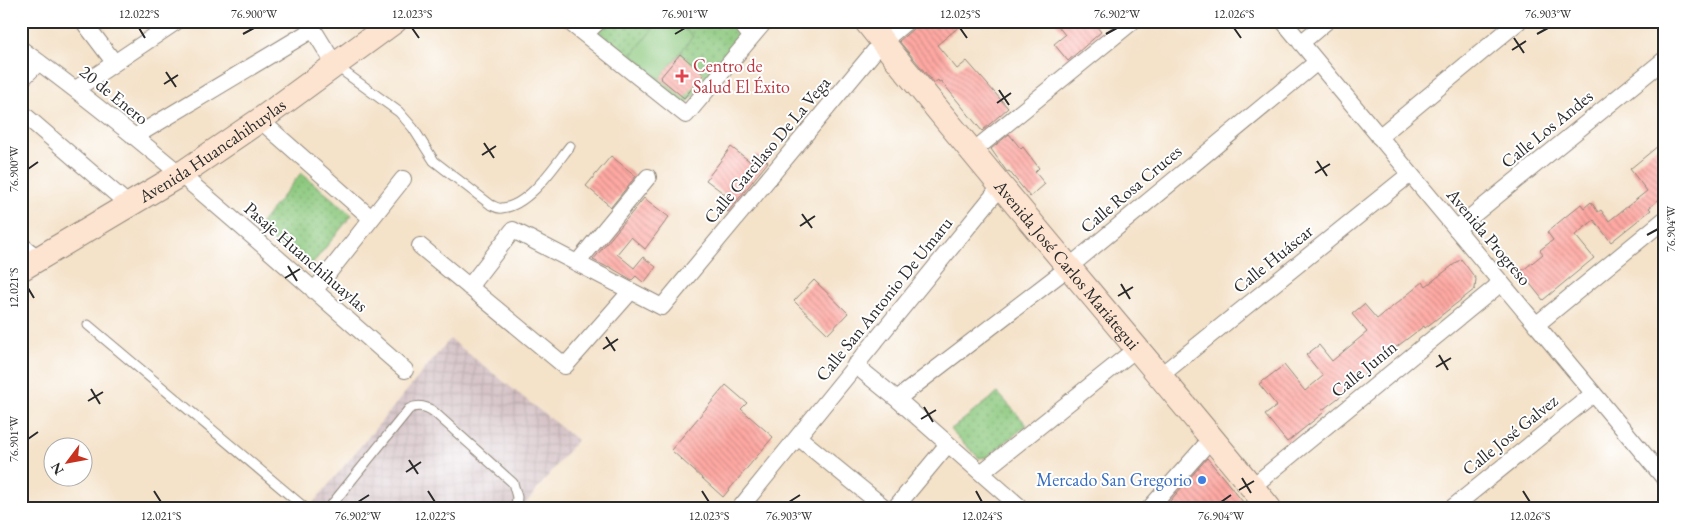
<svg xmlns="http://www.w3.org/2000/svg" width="1685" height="529" font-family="'EB Garamond',serif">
	<defs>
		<pattern id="industrial-grid" width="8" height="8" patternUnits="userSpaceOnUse" patternTransform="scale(1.25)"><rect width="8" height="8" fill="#d2bec2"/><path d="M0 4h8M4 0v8" fill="none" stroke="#b4a3a7"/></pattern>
		<pattern id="park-dots" width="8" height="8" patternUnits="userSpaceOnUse" patternTransform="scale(1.25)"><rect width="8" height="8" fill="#8ac77c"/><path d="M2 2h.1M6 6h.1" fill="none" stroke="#71a266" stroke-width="1.8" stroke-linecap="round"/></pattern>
		<pattern id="building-back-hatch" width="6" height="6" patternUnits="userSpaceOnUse" patternTransform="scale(1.25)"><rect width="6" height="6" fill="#ffa9a3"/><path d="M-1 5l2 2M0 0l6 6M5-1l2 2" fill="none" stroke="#cf8a85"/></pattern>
	</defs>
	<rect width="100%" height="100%" fill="#fff"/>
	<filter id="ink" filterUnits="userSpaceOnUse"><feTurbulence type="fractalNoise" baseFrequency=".02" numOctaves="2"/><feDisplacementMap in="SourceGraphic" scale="10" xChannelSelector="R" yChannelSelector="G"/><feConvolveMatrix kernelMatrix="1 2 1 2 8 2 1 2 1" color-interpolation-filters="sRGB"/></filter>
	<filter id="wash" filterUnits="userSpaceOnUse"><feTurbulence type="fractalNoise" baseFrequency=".0096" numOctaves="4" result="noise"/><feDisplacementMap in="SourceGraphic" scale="20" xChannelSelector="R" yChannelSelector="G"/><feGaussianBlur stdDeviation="1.12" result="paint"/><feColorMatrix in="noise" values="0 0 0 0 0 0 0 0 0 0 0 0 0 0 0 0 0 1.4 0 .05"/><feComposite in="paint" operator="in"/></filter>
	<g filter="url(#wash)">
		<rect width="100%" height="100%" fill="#f4e2c9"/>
		<path fill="url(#industrial-grid)" d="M450 339 577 440 522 508H309Z"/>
		<path fill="url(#park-dots)" stroke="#5a7954" d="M608 21H733L745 34 685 106 595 35Z
			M301 173 352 215 308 269 257 228Z
			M998 393 1027 425 987 457 979 458 950 430Z"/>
		<path fill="#8ac77c" stroke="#5a7954" d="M659 21H674L693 36 660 79 632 55Z"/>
		<g id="blocks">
			<path fill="url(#building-back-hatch)" d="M917 21H966L937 45 957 69 967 61 1008 108 982 131 941 81 939 82 938 80 934 83 899 41 913 29Z
				M1054 21H1092L1101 32 1068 61 1054 44 1065 35Z
				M680 54 704 74 684 98 660 78Z
				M1009 134 1021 149 1023 147 1039 168 1035 172 1045 184 1030 197 1009 171 1007 172 991 149Z
				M1664 141V195L1649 208 1651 210 1611 242 1594 220 1575 235 1594 258 1543 300 1523 275 1524 274 1522 271 1543 254 1540 250 1553 240 1547 232 1581 204 1584 208 1591 202 1598 212 1601 210 1609 221 1647 191 1630 169Z
				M731 147 751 162 757 154 768 162 728 212 718 205 726 195 706 180Z
				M611 156 636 176 611 207 586 186Z
				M644 198 669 217 645 249 631 237 617 254 634 268 643 257 656 267 644 283 636 276 632 280 608 266 607 267 593 260Z
				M1461 259 1476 279 1475 289 1425 328 1424 326 1386 355 1387 357 1352 384 1354 386 1321 411 1323 413 1287 442 1265 415 1277 406 1259 384 1284 365 1305 391 1323 376 1306 355 1319 345 1332 361 1367 332 1352 314 1364 304 1377 319 1423 282 1426 286Z
				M814 280 848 313 828 334 794 301Z
				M726 385 747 403 741 409 773 437 723 497 671 450Z
				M1207 458 1248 508H1164Z"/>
		</g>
	</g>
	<g filter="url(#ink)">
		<use href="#blocks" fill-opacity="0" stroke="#90867a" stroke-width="1"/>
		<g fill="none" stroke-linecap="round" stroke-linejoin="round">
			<g stroke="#90867a" stroke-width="11">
				<path id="lane" d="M336 66 399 112 413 128 434 161 491 205C494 206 498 209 502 208 529 206 555 165 570 146
					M88 325 305 508
					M329 508 409 409C418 404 426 406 434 412L513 483 517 497 516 508"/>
			</g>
			<g stroke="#90867a" stroke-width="18">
				<path id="street" d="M83 21 114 62
					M308 21 335 65
					M568 21 686 115 765 21
					M739 21 751 36
					M1283 21 1664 478
					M585 34 599 21
					M1301 43 1327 21
					M21 49C156 147 280 261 405 370
					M21 80 39 62
					M76 89 177 21
					M21 112 129 205
					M260 120 371 218
					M134 137 312 30
					M1379 137 1519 21
					M972 152 1133 21
					M1456 229 1664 60
					M21 245 38 258
					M420 246 565 366 631 291
					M577 263 648 177
					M469 287 513 230 662 307 882 42 907 21
					M314 291 403 179
					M1536 325 1664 220
					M855 365 897 399 1021 508
					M1161 375 1410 174
					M897 399 1069 267 1317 62
					M798 437 885 508
					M981 473 1137 348
					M1252 487 1501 283
					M740 508 1001 186
					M895 508 948 444
					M1150 508 1211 439
					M1452 508 1593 394"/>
			</g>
			<g stroke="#90867a" stroke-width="26">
				<g id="secondary">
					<path id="s1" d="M866 21C997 186 1136 344 1269 508"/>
					<path id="s2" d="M21 269 181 174 260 120 395 21"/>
				</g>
			</g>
			<use href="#lane" stroke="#fff" stroke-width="9"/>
			<use href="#street" stroke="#fff" stroke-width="16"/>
			<use href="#secondary" stroke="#fde4d0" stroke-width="24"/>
		</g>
	</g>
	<path fill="none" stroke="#2b2b2b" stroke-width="2" d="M139 28 145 38M412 28 419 38M960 28 967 38M1234 28 1241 38M243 34 254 28M675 34 685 28M1106 34 1117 28M1537 34 1548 28M1514 38 1524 53M1512 50 1526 41M166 72 176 87M164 84 178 75M999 90 1009 105M997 103 1011 93M484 143 494 158M482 155 496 146M1317 161 1327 176M28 169 38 162M1315 173 1330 164M802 214 812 228M800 226 815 216M1647 235 1658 229M288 266 297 281M285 278 300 269M1121 284 1130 299M28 288 34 298M1118 296 1133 287M606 337 615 351M603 349 618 339M1439 355 1448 370M1436 367 1451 358M91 389 100 404M88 401 103 392M924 407 933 422M921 419 936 410M28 439 38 432M409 460 418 474M406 472 421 462M1242 478 1251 493M1239 490 1254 481M154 491 161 502M428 491 435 502M702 491 709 502M976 491 982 502M1523 491 1530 502M358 502 369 495M789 502 800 495M1221 502 1231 495"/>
	<path fill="#e0444e" stroke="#fff" stroke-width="2" d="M679.5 68.5h5v5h5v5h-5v5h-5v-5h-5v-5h5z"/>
	<circle fill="#3f7fe0" stroke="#fff" stroke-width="2" cx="1202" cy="480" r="5"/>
	<g text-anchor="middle" stroke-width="4" stroke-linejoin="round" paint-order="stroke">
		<g font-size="18" fill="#be3a42" stroke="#fff" text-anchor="start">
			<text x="693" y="72">Centro de<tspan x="693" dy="21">Salud El Éxito</tspan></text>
		</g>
		<g font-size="18" fill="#2b2b2b" stroke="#fff">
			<text transform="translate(114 95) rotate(39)" y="6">20 de Enero</text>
			<text transform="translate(1547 129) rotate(-39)" y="6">Calle Los Andes</text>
			<text dy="6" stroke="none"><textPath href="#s2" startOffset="225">Avenida Huancahihuylas</textPath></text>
			<text transform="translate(767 150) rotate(-50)" y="6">Calle Garcilaso De La Vega</text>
			<text transform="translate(1131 189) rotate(-40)" y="6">Calle Rosa Cruces</text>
			<text transform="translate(1489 237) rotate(50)" y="6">Avenida Progreso</text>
			<text transform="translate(306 257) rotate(41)" y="6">Pasaje Huanchihuaylas</text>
			<text transform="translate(1273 259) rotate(-39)" y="6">Calle Huáscar</text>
			<text dy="6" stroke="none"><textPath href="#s1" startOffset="316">Avenida José Carlos Mariátegui</textPath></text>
			<text transform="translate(884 299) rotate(-51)" y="6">Calle San Antonio De Umaru</text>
			<text transform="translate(1364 369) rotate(-39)" y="6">Calle Junín</text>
			<text transform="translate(1510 435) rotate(-39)" y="6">Calle José Galvez</text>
		</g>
		<g font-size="18" fill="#366cbe" stroke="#fff" text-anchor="end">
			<text x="1192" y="486">Mercado San Gregorio</text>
		</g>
	</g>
	<rect width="1685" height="529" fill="none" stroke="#fff" stroke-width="55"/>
	<g transform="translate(68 462) rotate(238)"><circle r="24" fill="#ffffff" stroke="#aaaaaa"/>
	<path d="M0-4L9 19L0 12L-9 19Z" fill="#c8321e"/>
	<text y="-8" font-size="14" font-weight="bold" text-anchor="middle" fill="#2b2b2b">N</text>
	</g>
	<rect x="28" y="28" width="1630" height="474" fill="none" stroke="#2b2b2b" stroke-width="2"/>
	<g font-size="12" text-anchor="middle" fill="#2b2b2b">
		<text x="139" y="18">12.022°S</text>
		<text x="254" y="18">76.900°W</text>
		<text x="412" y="18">12.023°S</text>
		<text x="685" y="18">76.901°W</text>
		<text x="960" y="18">12.025°S</text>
		<text x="1117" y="18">76.902°W</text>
		<text x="1234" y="18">12.026°S</text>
		<text x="1548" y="18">76.903°W</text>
		<text transform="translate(14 169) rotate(-90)" y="4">76.900°W</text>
		<text transform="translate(1671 229) rotate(-90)" y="4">76.904°W</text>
		<text transform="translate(14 288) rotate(-90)" y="4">12.021°S</text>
		<text transform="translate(14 439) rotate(-90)" y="4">76.901°W</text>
		<text x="161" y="520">12.021°S</text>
		<text x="358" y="520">76.902°W</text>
		<text x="435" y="520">12.022°S</text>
		<text x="709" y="520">12.023°S</text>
		<text x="789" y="520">76.903°W</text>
		<text x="982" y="520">12.024°S</text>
		<text x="1221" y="520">76.904°W</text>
		<text x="1530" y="520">12.026°S</text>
	</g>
</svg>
